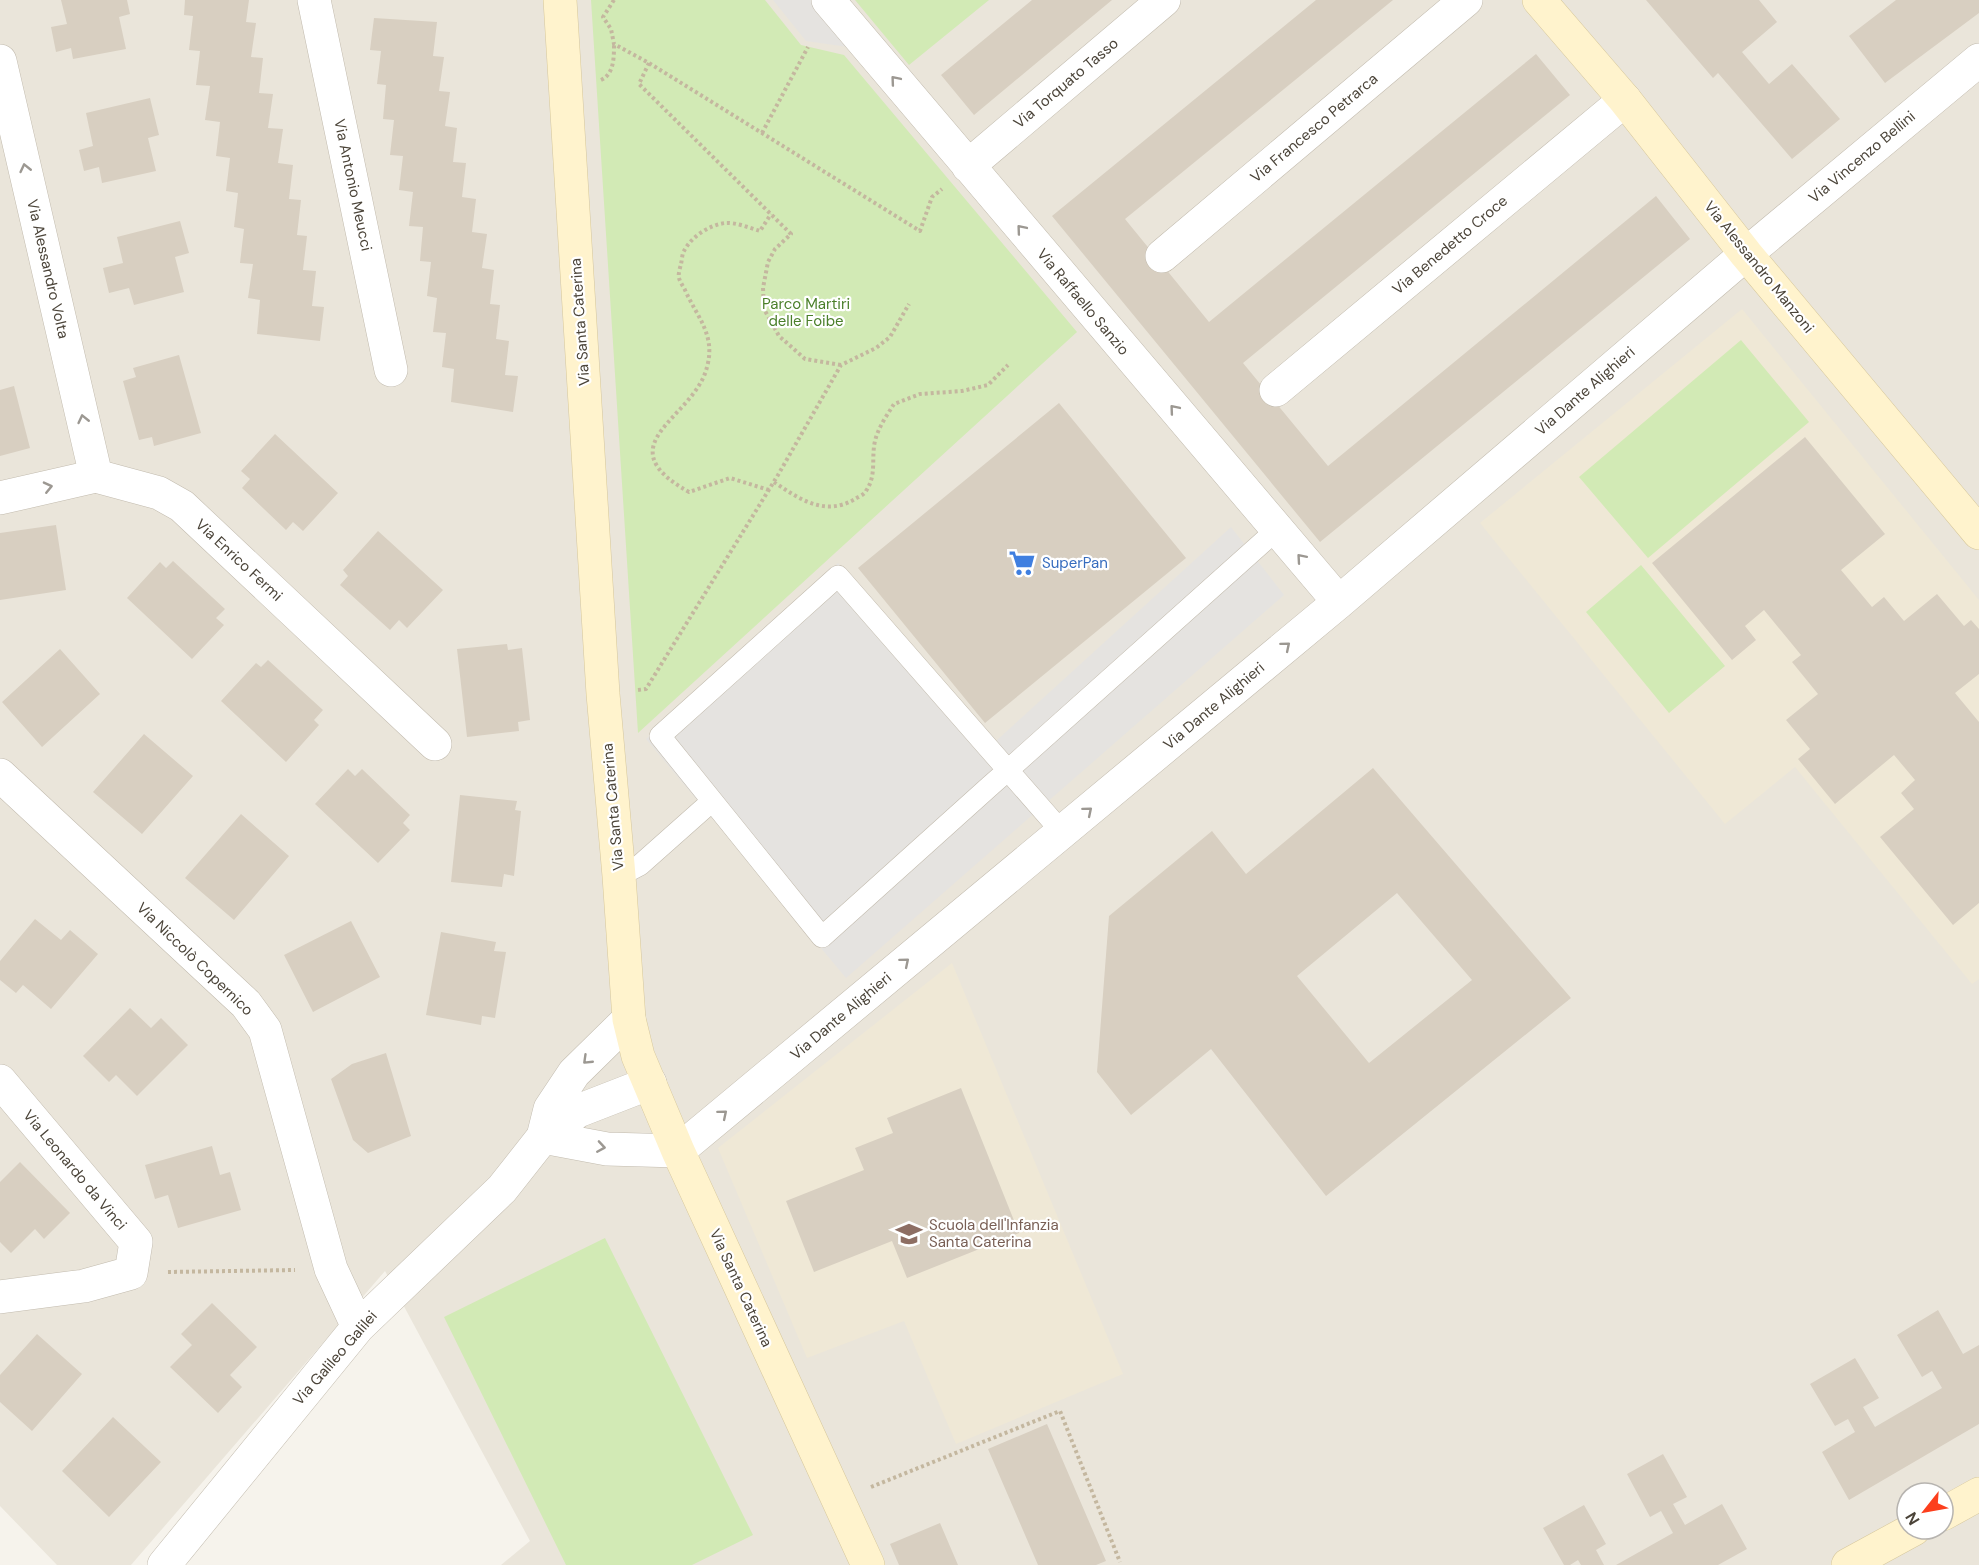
<svg xmlns="http://www.w3.org/2000/svg" width="1979" height="1565" font-family="'DM Sans',sans-serif">
	<rect width="100%" height="100%" fill="#f6f3ec"/>
	<path fill="#eae5da" fill-rule="evenodd" d="M0 0H1979V1565H501L530 1541 385 1271 131 1565H57L0 1506ZM1907 1493H1943V1529H1907Z"/>
	<path fill="#efe8d6" d="M1742 309 1979 600V979L1972 984 1795 767 1725 824 1480 523Z
		M952 963 1123 1374 956 1444 904 1321 807 1358 718 1148Z"/>
	<path fill="#d2eab5" d="M591 0H765L801 45 844 55 1077 332 638 733Z
		M855 0H989L909 65Z
		M1741 340 1809 422 1648 558 1579 477Z
		M1641 565 1725 666 1669 713 1586 612Z
		M605 1238 753 1535 692 1565H566L444 1317Z"/>
	<path fill="#e5e3e0" d="M773 0H816L855 48 806 41Z
		M1231 527 1284 595 846 978 646 739 838 563 996 741Z"/>
	<path fill="#d8cfc1" fill-rule="evenodd" d="M61 0H127L130 14 119 17 126 49 73 59 71 48 56 52 51 27 67 24Z
		M185 0H249L246 22 256 23 251 57 263 58 259 93 273 94 268 128 283 129 278 163 293 165 289 199 301 200 297 235 307 236 303 270 316 271 312 306 324 307 320 341 257 334 260 300 248 298 253 264 240 263 244 229 234 227 238 193 226 191 230 158 216 156 220 122 205 120 210 86 196 85 200 51 189 50 193 16 184 15Z
		M1032 0H1112L974 115 941 75Z
		M1316 0H1393L1125 219 1209 322 1536 54 1570 95 1243 363 1328 466 1656 196 1690 239 1320 542 1052 216Z
		M1646 0H1759L1777 22 1742 52 1769 84 1792 64 1840 119 1792 159 1718 73 1713 78Z
		M1896 0H1979V13L1885 83 1849 36Z
		M374 18 437 22 433 56 444 57 439 91 450 92 445 126 457 128 453 162 466 163 462 197 476 199 472 232 487 234 482 268 494 270 490 304 500 305 496 339 509 341 505 375 518 376 513 412 451 402 454 369 442 367 446 333 433 332 437 298 427 296 431 262 420 261 423 227 409 226 413 192 399 190 403 156 390 155 394 120 383 119 386 85 377 84 381 51 370 50Z
		M150 98 159 135 148 138 156 171 102 183 99 167 84 171 79 150 93 146 86 113Z
		M180 221 189 253 175 257 184 292 134 305 129 288 109 293 103 268 123 263 117 237Z
		M179 355 201 433 154 446 152 437 139 440 123 381 136 377 133 368Z
		M14 386 30 448 0 456V390Z
		M1059 403 1186 558 985 723 858 568Z
		M275 434 338 493 303 531 293 522 286 530 242 488 250 479 241 471Z
		M1805 437 1885 534 1841 570 1872 607 1884 597 1904 621 1937 594 1964 626 1971 620 1979 629V674L1955 693 1979 722V903L1953 925 1880 837 1914 809 1901 793 1915 780 1894 755 1835 804 1798 759 1810 749 1786 720 1818 694 1792 662 1801 655 1764 610 1745 626 1756 640 1732 660 1652 563Z
		M56 525 66 590 0 600V533Z
		M378 531 443 590 407 628 399 620 390 630 340 585 348 576 343 570Z
		M173 561 225 609 216 618 224 625 192 659 127 598 160 562 166 568Z
		M507 644 508 650 522 648 530 720 518 722 519 731 467 737 457 649Z
		M60 649 100 694 42 747 2 702Z
		M268 660 323 710 314 720 319 725 286 762 221 701 256 663 261 667Z
		M144 734 193 776 142 834 93 792Z
		M1373 768 1571 998 1326 1196 1211 1049 1131 1115 1097 1072 1109 916 1212 831 1246 874ZM1397 893 1472 980 1369 1063 1297 976Z
		M348 769 355 776 362 769 410 815 403 823 410 830 378 863 315 804Z
		M460 795 517 801 515 810 521 811 514 876 504 874 502 887 451 882Z
		M241 814 289 856 234 920 185 878Z
		M35 919 61 940 70 930 98 954 51 1009 23 985 16 993 0 980V961Z
		M351 921 380 977 313 1012 284 955Z
		M441 932 496 942 494 951 506 952 495 1018 482 1016 481 1025 426 1015Z
		M130 1008 151 1028 161 1018 188 1045 137 1096 116 1075 109 1082 83 1056Z
		M386 1053 411 1136 368 1153 353 1140 331 1079 352 1064Z
		M961 1088 1019 1233 907 1278 892 1241 814 1272 786 1201 864 1170 855 1148 893 1133 887 1118Z
		M212 1146 220 1175 230 1172 241 1210 178 1228 168 1195 155 1199 145 1165Z
		M20 1162 70 1213 44 1239 35 1229 11 1253 0 1242V1182Z
		M212 1303 257 1347 230 1375 242 1387 218 1413 170 1367 192 1345 181 1334Z
		M1938 1310 1963 1354 1979 1345V1424L1849 1500 1822 1452 1855 1432 1848 1419 1835 1426 1810 1384 1855 1358 1879 1398 1863 1407 1875 1427 1942 1388 1932 1371 1922 1377 1897 1335Z
		M37 1334 82 1374 32 1431 0 1402V1375Z
		M113 1417 161 1462 109 1517 62 1471Z
		M1047 1424 1106 1561 1096 1565H1038L988 1449Z
		M1663 1454 1687 1497 1673 1504 1685 1525 1722 1504 1747 1549 1718 1565H1616L1673 1533 1661 1511 1650 1517 1627 1474Z
		M1584 1505 1606 1544 1596 1550 1604 1565H1581L1578 1560 1570 1565H1564L1543 1528Z
		M940 1523 958 1565H899L890 1544Z"/>
	<g fill="none" stroke-linecap="round" stroke-linejoin="round">
		<g stroke="#c2bbae" stroke-width="22">
			<path id="lane" d="M1062 832 838 576 660 736 822 937 990 786 1007 771 1263 542 1276 530
				M619 876 640 865 711 802"/>
		</g>
		<g stroke="#c2bbae" stroke-width="34">
			<path id="street" d="M314 0 391 370
				M828 0 1339 602
				M0 61 96 476
				M968 166 1164 0
				M1162 256 1466 0
				M1276 390 1625 100
				M0 498 96 476 159 493 182 506 435 744
				M0 775 246 1004 265 1030 331 1269 358 1327
				M0 1081 136 1242 131 1273 84 1286 0 1297
				M543 1137 607 1149 678 1151 1339 602 1746 254 1979 60
				M543 1137 550 1109 574 1073 629 1019
				M164 1565 358 1327 502 1189 543 1137 578 1111 650 1083"/>
		</g>
		<g stroke="#d6c79b" stroke-width="34">
			<path id="secondary" d="M560 0 603 694 619 876 629 1019 638 1056 678 1151 868 1565
				M1539 0 1625 100 1746 254 1979 533
				M1943 1514 1979 1494
				M1848 1565 1914 1529"/>
		</g>
		<path stroke="#c4b79f" stroke-width="4" stroke-dasharray="3 3" stroke-linecap="butt" d="M614 0 603 17 611 29 614 44 649 63 920 231 932 197 942 189
			M649 63 639 84 791 234 775 249 768 262 763 288 764 309 779 336 805 359 841 365
			M601 80C614 74 614 58 614 44
			M762 133 808 47
			M774 482C799 499 825 517 855 499 858 497 864 495 866 491 877 475 871 458 875 441 878 428 887 415 894 404L920 394 962 391 988 385 1008 365
			M769 490 730 478 689 492C603 444 695 418 707 367 716 335 697 317 685 290 683 286 680 282 679 278 678 274 680 268 681 264 682 260 682 254 684 251 691 237 709 225 725 223 735 222 750 228 760 231L771 214
			M638 690 646 689 778 475 841 365 876 348 890 337 909 304
			M168 1272 295 1270
			M871 1487 1060 1411 1120 1562"/>
		<use href="#lane" stroke="#fff" stroke-width="21"/>
		<use href="#street" stroke="#fff" stroke-width="33"/>
		<use href="#secondary" stroke="#fff3cd" stroke-width="33"/>
	</g>
	<defs><path id="oneway-chevron" d="M-2-3.5L2.5 0L-2 3.5" fill="none" stroke-width="1.6" stroke-linecap="round" stroke-linejoin="round" transform="scale(1.5)"/></defs>
	<g stroke="#9c9892">
		<use href="#oneway-chevron" transform="translate(895 80) rotate(-130)"/>
		<use href="#oneway-chevron" transform="translate(25 168) rotate(-103)"/>
		<use href="#oneway-chevron" transform="translate(1021 229) rotate(-130)"/>
		<use href="#oneway-chevron" transform="translate(1174 409) rotate(-130)"/>
		<use href="#oneway-chevron" transform="translate(83 419) rotate(-103)"/>
		<use href="#oneway-chevron" transform="translate(48 487) rotate(-13)"/>
		<use href="#oneway-chevron" transform="translate(1301 558) rotate(-131)"/>
		<use href="#oneway-chevron" transform="translate(1286 646) rotate(-40)"/>
		<use href="#oneway-chevron" transform="translate(1088 811) rotate(-40)"/>
		<use href="#oneway-chevron" transform="translate(905 962) rotate(-40)"/>
		<use href="#oneway-chevron" transform="translate(587 1060) rotate(136)"/>
		<use href="#oneway-chevron" transform="translate(723 1114) rotate(-40)"/>
		<use href="#oneway-chevron" transform="translate(601 1147) rotate(9)"/>
	</g>
	<defs>
		<g id="supermarket-bare" transform="scale(2.07)"><path d="M-6-5.5h2.5l.6 2H6L4.5 2H-2.5L-4.4-4H-6ZM-1.5 3.2a1.3 1.3 0 1 0 .1 0ZM3 3.2a1.3 1.3 0 1 0 .1 0Z" fill="#3f7fe0" stroke="#fff" stroke-width="2.5" paint-order="stroke"/></g>
		<g id="school-bare" transform="scale(2.07)"><path d="M0-5L7-2L0 1L-7-2ZM-4 1L0 2.5L4 1V4Q0 6-4 4Z" fill="#8d6e63" stroke="#fff" stroke-width="2.5" paint-order="stroke"/></g>
	</defs>
	<g fill-rule="evenodd">
		<use href="#supermarket-bare" x="1022" y="563"/>
		<use href="#school-bare" x="909" y="1234"/>
	</g>
	<g text-anchor="middle" stroke-width="4.5" stroke-linejoin="round" paint-order="stroke">
		<g font-size="15" fill="#4b4439" stroke="#fff">
			<text transform="translate(1066 83) rotate(-40)" y="5">Via Torquato Tasso</text>
			<text transform="translate(1314 128) rotate(-40)" y="5">Via Francesco Petrarca</text>
			<text transform="translate(1862 157) rotate(-40)" y="5">Via Vincenzo Bellini</text>
			<text transform="translate(353 185) rotate(78)" y="5">Via Antonio Meucci</text>
			<text transform="translate(1450 245) rotate(-40)" y="5">Via Benedetto Croce</text>
			<text transform="translate(1759 267) rotate(51)" y="5">Via Alessandro Manzoni</text>
			<text transform="translate(48 269) rotate(77)" y="5">Via Alessandro Volta</text>
			<text transform="translate(1083 302) rotate(50)" y="5">Via Raffaello Sanzio</text>
			<text transform="translate(580 322) rotate(-94)" y="5">Via Santa Caterina</text>
			<text transform="translate(1585 391) rotate(-41)" y="5">Via Dante Alighieri</text>
			<text transform="translate(239 560) rotate(43)" y="5">Via Enrico Fermi</text>
			<text transform="translate(1214 706) rotate(-40)" y="5">Via Dante Alighieri</text>
			<text transform="translate(613 807) rotate(-95)" y="5">Via Santa Caterina</text>
			<text transform="translate(195 959) rotate(44)" y="5">Via Niccolò Copernico</text>
			<text transform="translate(841 1016) rotate(-40)" y="5">Via Dante Alighieri</text>
			<text transform="translate(75 1170) rotate(50)" y="5">Via Leonardo da Vinci</text>
			<text transform="translate(741 1288) rotate(65)" y="5">Via Santa Caterina</text>
			<text transform="translate(335 1358) rotate(-49)" y="5">Via Galileo Galilei</text>
		</g>
		<g font-size="15" fill="#4a7f2a" stroke="#fff">
			<text x="806" y="309">Parco Martiri<tspan x="806" dy="17">delle Foibe</tspan></text>
		</g>
		<g font-size="15" fill="#366cbe" stroke="#fff" text-anchor="start">
			<text x="1042" y="568">SuperPan</text>
		</g>
		<g font-size="15" fill="#785e54" stroke="#fff" text-anchor="start">
			<text x="929" y="1230">Scuola dell'Infanzia<tspan x="929" dy="17">Santa Caterina</tspan></text>
		</g>
	</g>
	<g transform="translate(1925 1511) rotate(239)"><circle r="28" fill="#ffffff" stroke="#b7b4b0" stroke-width="1.5"/>
	<path d="M0-4.5L10 22L0 15L-10 22Z" fill="#fc3f1d"/>
	<text y="-9" font-size="16" font-weight="bold" text-anchor="middle" fill="#4b4439">N</text>
	</g>
</svg>
